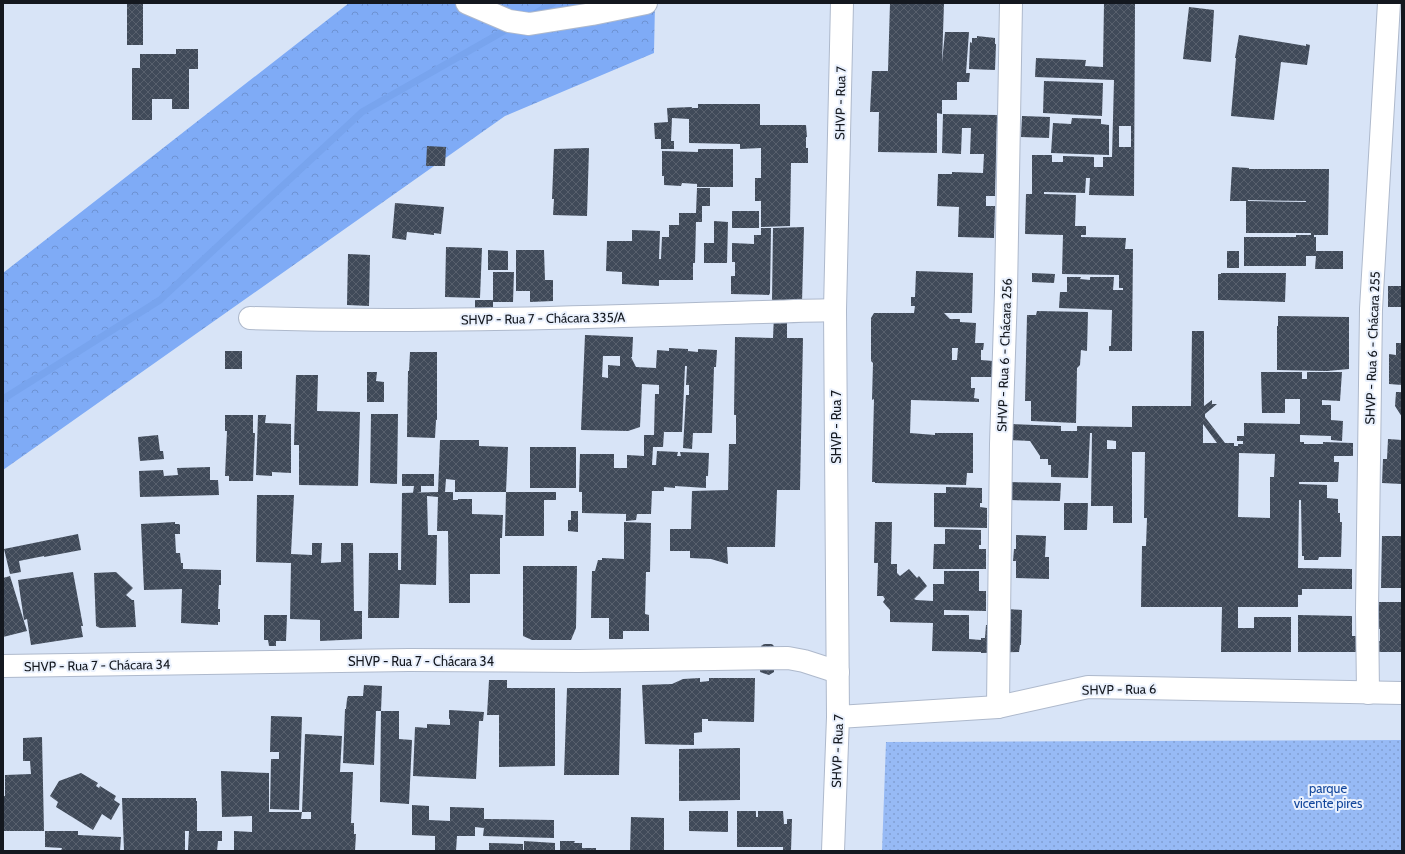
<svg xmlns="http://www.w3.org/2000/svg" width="1405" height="854" font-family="Cabin,sans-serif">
	<defs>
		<pattern id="grass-dots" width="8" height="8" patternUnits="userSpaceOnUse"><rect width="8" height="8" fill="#97baf5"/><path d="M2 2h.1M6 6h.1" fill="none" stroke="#819fd2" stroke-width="1.8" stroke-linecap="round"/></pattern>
		<pattern id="forest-crowns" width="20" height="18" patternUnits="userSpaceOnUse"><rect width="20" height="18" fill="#7fabf6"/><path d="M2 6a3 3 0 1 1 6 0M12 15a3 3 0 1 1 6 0" fill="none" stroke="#6d92d2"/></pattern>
		<pattern id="building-cross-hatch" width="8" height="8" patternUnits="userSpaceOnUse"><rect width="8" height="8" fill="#404a59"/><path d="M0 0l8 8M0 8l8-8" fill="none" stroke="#58606d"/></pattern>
	</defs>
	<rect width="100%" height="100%" fill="#d8e4f7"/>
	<path fill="url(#grass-dots)" d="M1402 740V851H882L886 742Z"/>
	<path fill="url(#forest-crowns)" d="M349 3H655L654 53 505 116 3 470V273Z"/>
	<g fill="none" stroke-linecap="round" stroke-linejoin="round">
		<path stroke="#78a4ee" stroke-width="7" d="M531 16 553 3
			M3 399 160 300 362 112 511 27"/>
	</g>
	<path fill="url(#building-cross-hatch)" fill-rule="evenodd" d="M127 3H143V45H127Z
		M890 3H944L942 63 945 32H969L966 73H970L969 82H957V100H942V114L937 113V153L878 152 879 112H870L872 71H888Z
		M1104 3H1135L1134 196 1089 195 1090 178H1086L1085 193 1044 192V194L1076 195 1075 226H1086V235H1081V237L1126 238 1125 249H1133L1132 351H1109V346H1111L1112 310 1059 308 1060 292H1067V277H1081L1080 279 1090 280V277H1114L1113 290H1123V288H1119V275L1062 274 1063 235 1025 234 1026 194H1032V155H1052V162H1063V156L1094 157V167H1103V157H1112L1114 80 1035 77 1036 58 1086 60 1085 66 1103 67ZM1119 126H1131V147H1119Z
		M1189 7 1214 10 1211 62 1183 59Z
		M1239 35 1306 46V44L1310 45 1307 65 1281 62 1274 120 1231 116 1236 58H1235Z
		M977 36 995 38V44H996L995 70 969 69 970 42 972 43V38H977Z
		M176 49H198V69H189V109H172V99H152V120H132V68H140V54H176Z
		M1044 81 1103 83 1102 116 1043 113Z
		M698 104H760V125H806L807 137H806V148H808V163H791L790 226 761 227V201H755V178H761V148L740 149V144L689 143V119L672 118 671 141H674V149H661V139H655L654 123 668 122 667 108 692 107V108H698Z
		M943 114 997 115 995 196H986V206H995L994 238 958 237 959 207 937 206 938 174H952V172L983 173 984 154H970L971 128H962L961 154 942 153Z
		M1022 116 1050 117 1049 138 1021 137Z
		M1072 118 1101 119V124L1109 125V155L1051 153 1053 123 1071 124Z
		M427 146 446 147 445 166H426Z
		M589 148 587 216 553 215 554 199H552L554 149Z
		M698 149H733V187H697V184L682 183 681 186 664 185V176H662V151L698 152Z
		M1232 167 1249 168V169H1329L1328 235H1314V237H1316V251H1343V269H1315L1316 256H1306V266H1244V237H1296V235H1311V233H1246V201H1230ZM1248 200 1306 201V202L1248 201Z
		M697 188H710V206H702V222H696L695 263H693V280H659V286L622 284V272L606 271 607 241H632V230L660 231 659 259H661L662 237H669V225H679V213H696Z
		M395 203 444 207 441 234 434 233V235L407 232 406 240 392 238Z
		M732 211H759V228H732Z
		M714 221 728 222 727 263H704V243H714Z
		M804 227 802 303 772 302 773 228Z
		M761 228H771L770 293 769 295 731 294V276H735V262H732V243L754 244V235H761Z
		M446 247 482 248 480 298 445 297Z
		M488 250 508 251V270H488Z
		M516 250H544L545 280H553V301L530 302V291H516Z
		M1227 251H1239V268H1227Z
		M348 254 370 255 369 306 347 305Z
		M916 271 973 273 972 313H939H944L950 319H960V322L976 323 975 343H984L983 350H981V360L993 361 992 377H971V388H975L974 398 979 399V402L911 400 910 433 935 435V433H973V473H967L966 485 875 483V482H872L874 399 872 400 873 363 871 361V318L874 313H914L915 306H911V297H915ZM952 348H958L957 360H952Z
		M493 272H514L513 302H493V311H475V300H493Z
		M1032 273 1055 274 1054 283 1032 282Z
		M1221 273H1286L1285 302 1218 300V274H1221Z
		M1388 286H1402V307H1388Z
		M1037 311 1088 312 1087 351 1081 350 1080 365 1077 368 1076 423 1031 421V401H1025L1027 315H1036Z
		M774 315 787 319V338H803L800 490H777L775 547H727L728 564 711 559 690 558V551H670V529H691L692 491 728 490 729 444H736V415H734L735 337 773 338Z
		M1278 316 1349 317V369L1327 371 1277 370V326H1278Z
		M1192 331H1204V406L1212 400V404H1217L1205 414V417L1225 443H1234V446H1238V444H1243V441H1237V436H1244V423L1300 424V399H1285V413H1262L1261 372H1302V379H1307V372H1342L1340 401 1322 400V405H1331V420L1343 421 1342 441 1331 440V436L1300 435V442H1304V444H1323V442L1353 443V456H1334V462H1339L1338 482H1299V484L1327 485V498L1338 499V513H1340V522H1342L1341 557H1319L1318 560H1304V556H1302L1301 500H1299L1298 568 1352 569V589H1302V595H1298V607H1238V628H1254V617H1291V652H1221L1222 607H1141L1142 546H1146L1147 518H1144L1145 452H1132V523H1113V506H1091L1092 433H1090L1088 478 1051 477V465H1048V459H1040V456L1030 441 1010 440 1011 424 1061 426V431H1077V426L1132 427V406H1191ZM1203 424 1217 443H1203ZM1107 440 1116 441V449H1107ZM1239 453 1275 454 1274 477H1270V518L1238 517Z
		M585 335 633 337 632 357H631L636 367 656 368 657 350 669 351V348L688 349V351L698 352V349L717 350 716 367H714L712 433H693L692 449 683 448 686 395H689V385H686L687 366H685L682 432H664L663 447H653L652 465H656L657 451 678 452 677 456H681L680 452 709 453 708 476H706V488L675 486V488L664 487V491H652L651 514H637L636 520 626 521V514L582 513V492H579L580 454H614V468H627V455L644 456V435H654L655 394H659V385L642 384 640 427 628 431 581 430ZM603 356H620V366L608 365V378L602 377Z
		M1396 343H1402V385L1389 384V354L1396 355Z
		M225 351H242V369H225Z
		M410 352H437V420H436L435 438 407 437 408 371H409Z
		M367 372H377L376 381 384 382V402H367Z
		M296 375H318L317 411 360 412 358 486 299 485V445H294Z
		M1396 392H1402V417L1395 406Z
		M371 414H398L397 484 370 483Z
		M225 415H253V433H255L253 481H229V476H225L227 431H225Z
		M258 415H266L265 423 291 424V473L272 472V476L256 475Z
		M158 435 160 451H163L164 459 140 461 138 437Z
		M1388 439 1402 440V484L1382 483 1383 459H1387Z
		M440 440H479V446L508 447 506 492H455V480L446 479 445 492H453V500H458V499H472V514L503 515 502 538H500V574H470V603H449L448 531H437L438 497 427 496 428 535H437L436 585 400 584 399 618H368L369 553H398V570H401L402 493 438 492Z
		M530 447H576V488H530Z
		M210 467V480H218L219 495 140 497 139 471 163 470 164 476 178 475 177 468Z
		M402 474H434V486H421V492L413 493 414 486H402Z
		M1009 482 1061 483 1060 501 1009 500Z
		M946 487 982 488V503H980V507L987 508V528L934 527V493H946Z
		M506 492H556V500H544V536H505Z
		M257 495H294L291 554 312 555V543H322L321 563 341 562V543H353L354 611H362V639L320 641V620L290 619 291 563 256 562Z
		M1064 503H1088L1087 530H1064Z
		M571 511H578V532L568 531V520H571Z
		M175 522V524H179L180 525V534H175L176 553H180L181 563H183V569L221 570V585H219L218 609H220V622H218V625L181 623 182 589 144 590 141 524Z
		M624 522 651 523 650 572H646L645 614 649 615V631H623V639H609V618H591L592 571H595L598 560H602V558L624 559Z
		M875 522H892L891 564H897V573L900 576 909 569 917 578 919 576 927 586 914 599 916 600 933 601V584H944V571H979V591H986V611L944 610V615H969V639L981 640V638H985L986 625H993L1007 609 1022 610 1021 645H1020L1019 652 981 653V652L932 651 933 623 890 622V610L883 602 885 599 883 596H877L878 563H874Z
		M945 529 981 530V545H979V549H986V569H933L934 544H945Z
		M78 534 81 550 44 557V556L19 561 21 572 10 574 4 549Z
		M1016 535 1046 536 1045 557H1049V579L1016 578V561H1013L1014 549H1016Z
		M1382 536H1402V588H1381Z
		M523 566H577L576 628 571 640H532L523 636Z
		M73 572 83 626H81L83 637 31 645 27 619 24 620 18 580Z
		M116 572 133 588 126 595 132 600H134L136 627 100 628 96 626 94 573Z
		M10 576 27 631 3 637V578Z
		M1376 602H1402V652H1375V641H1380V629H1375Z
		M264 615H287L286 641H276V646H269L268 640H264Z
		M1298 615 1352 616V636H1364L1363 652H1298Z
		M764 644H772L774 646V672L769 675 760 672 761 646Z
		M700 678V682L709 681V678H755L754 722 708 721V719H702V732L694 733V745L645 744 642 685 672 684 683 679Z
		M489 680H507V688H555V766L499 767V715H487Z
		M364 685 382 686 381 711H376L374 765 343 763 345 709H346L347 699 348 696H363Z
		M567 688H621L619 775H564Z
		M449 710 484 712 483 721H479L476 779 413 776 415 727 427 728V724L450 725V719H449Z
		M381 711H399V739L412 740 409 804 380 802Z
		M271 716 302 717 299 810 270 809 271 759H279V752H270Z
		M305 734 342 736 340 772H353L351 823H354V834H356L355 851H234V831L252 832V816L222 817 221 771 269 773V812H302L301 819H311V812H302Z
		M42 737 44 831H3V796H5V775L31 774 30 761H23V738Z
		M740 748V800L679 801V749Z
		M81 773 98 783 96 786 99 788 100 786 116 796 114 800 120 804 111 820 102 814 93 830 56 807 58 802 50 796 59 781Z
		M122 798H196V801H197V831H222V841H218L217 851 188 850 189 831H185V851H124Z
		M412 805 429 806V820L450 821V807L484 808V819L554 820V838L483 836 484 828 475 827V836H457L456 851H435V836L412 835Z
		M689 811H728V832L689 831Z
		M737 811H756V817H758V811H783L784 824H787V819H792L791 851H783V847H737Z
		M631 817 664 818V851H630Z
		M45 831H78V835L121 837 120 851H61L62 848 45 847Z
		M524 841 555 843V851H524Z
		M560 841H575L574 843H582V848H596V851H560Z
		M489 843 523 844V851H489Z"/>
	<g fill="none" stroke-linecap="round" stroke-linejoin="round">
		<g stroke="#aeb9cc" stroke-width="24">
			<path id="street" d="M467 3 509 21 529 24 592 14 646 3
				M250 318C445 324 640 315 835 310
				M3 666 409 660 579 661 788 658 804 661 838 672
				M1368 693 1367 610 1371 309 1389 3
				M998 707 1001 444 1006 292 1011 3"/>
		</g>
		<g stroke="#aeb9cc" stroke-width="24">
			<path id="secondary" d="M838 717 998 707 1088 687 1402 693
				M833 851 838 717 835 310 842 3"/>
		</g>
		<use href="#street" stroke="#fff" stroke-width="22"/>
		<use href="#secondary" stroke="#fff" stroke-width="22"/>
	</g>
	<g text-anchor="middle" stroke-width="4" stroke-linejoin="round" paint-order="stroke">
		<g font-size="13" fill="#14181f" stroke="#eaf1fd">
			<text transform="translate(840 103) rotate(-89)" y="5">SHVP - Rua 7</text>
			<text transform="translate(543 318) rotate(-1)" y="5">SHVP - Rua 7 - Chácara 335/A</text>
			<text transform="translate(1372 348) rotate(-88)" y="5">SHVP - Rua 6 - Chácara 255</text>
			<text transform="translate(1004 355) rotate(-88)" y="5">SHVP - Rua 6 - Chácara 256</text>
			<text transform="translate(836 427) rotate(-90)" y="5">SHVP - Rua 7</text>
			<text x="421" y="666">SHVP - Rua 7 - Chácara 34</text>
			<text transform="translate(97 665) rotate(-1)" y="5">SHVP - Rua 7 - Chácara 34</text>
			<text transform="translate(1119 689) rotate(-1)" y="5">SHVP - Rua 6</text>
			<text transform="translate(837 751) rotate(-88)" y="5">SHVP - Rua 7</text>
		</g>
		<g font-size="13" fill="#13479c" stroke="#eaf1fd">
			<text x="1328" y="793">parque<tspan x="1328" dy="15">vicente pires</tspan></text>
		</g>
	</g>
	<rect width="1405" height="854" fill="none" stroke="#14181f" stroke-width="8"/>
</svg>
